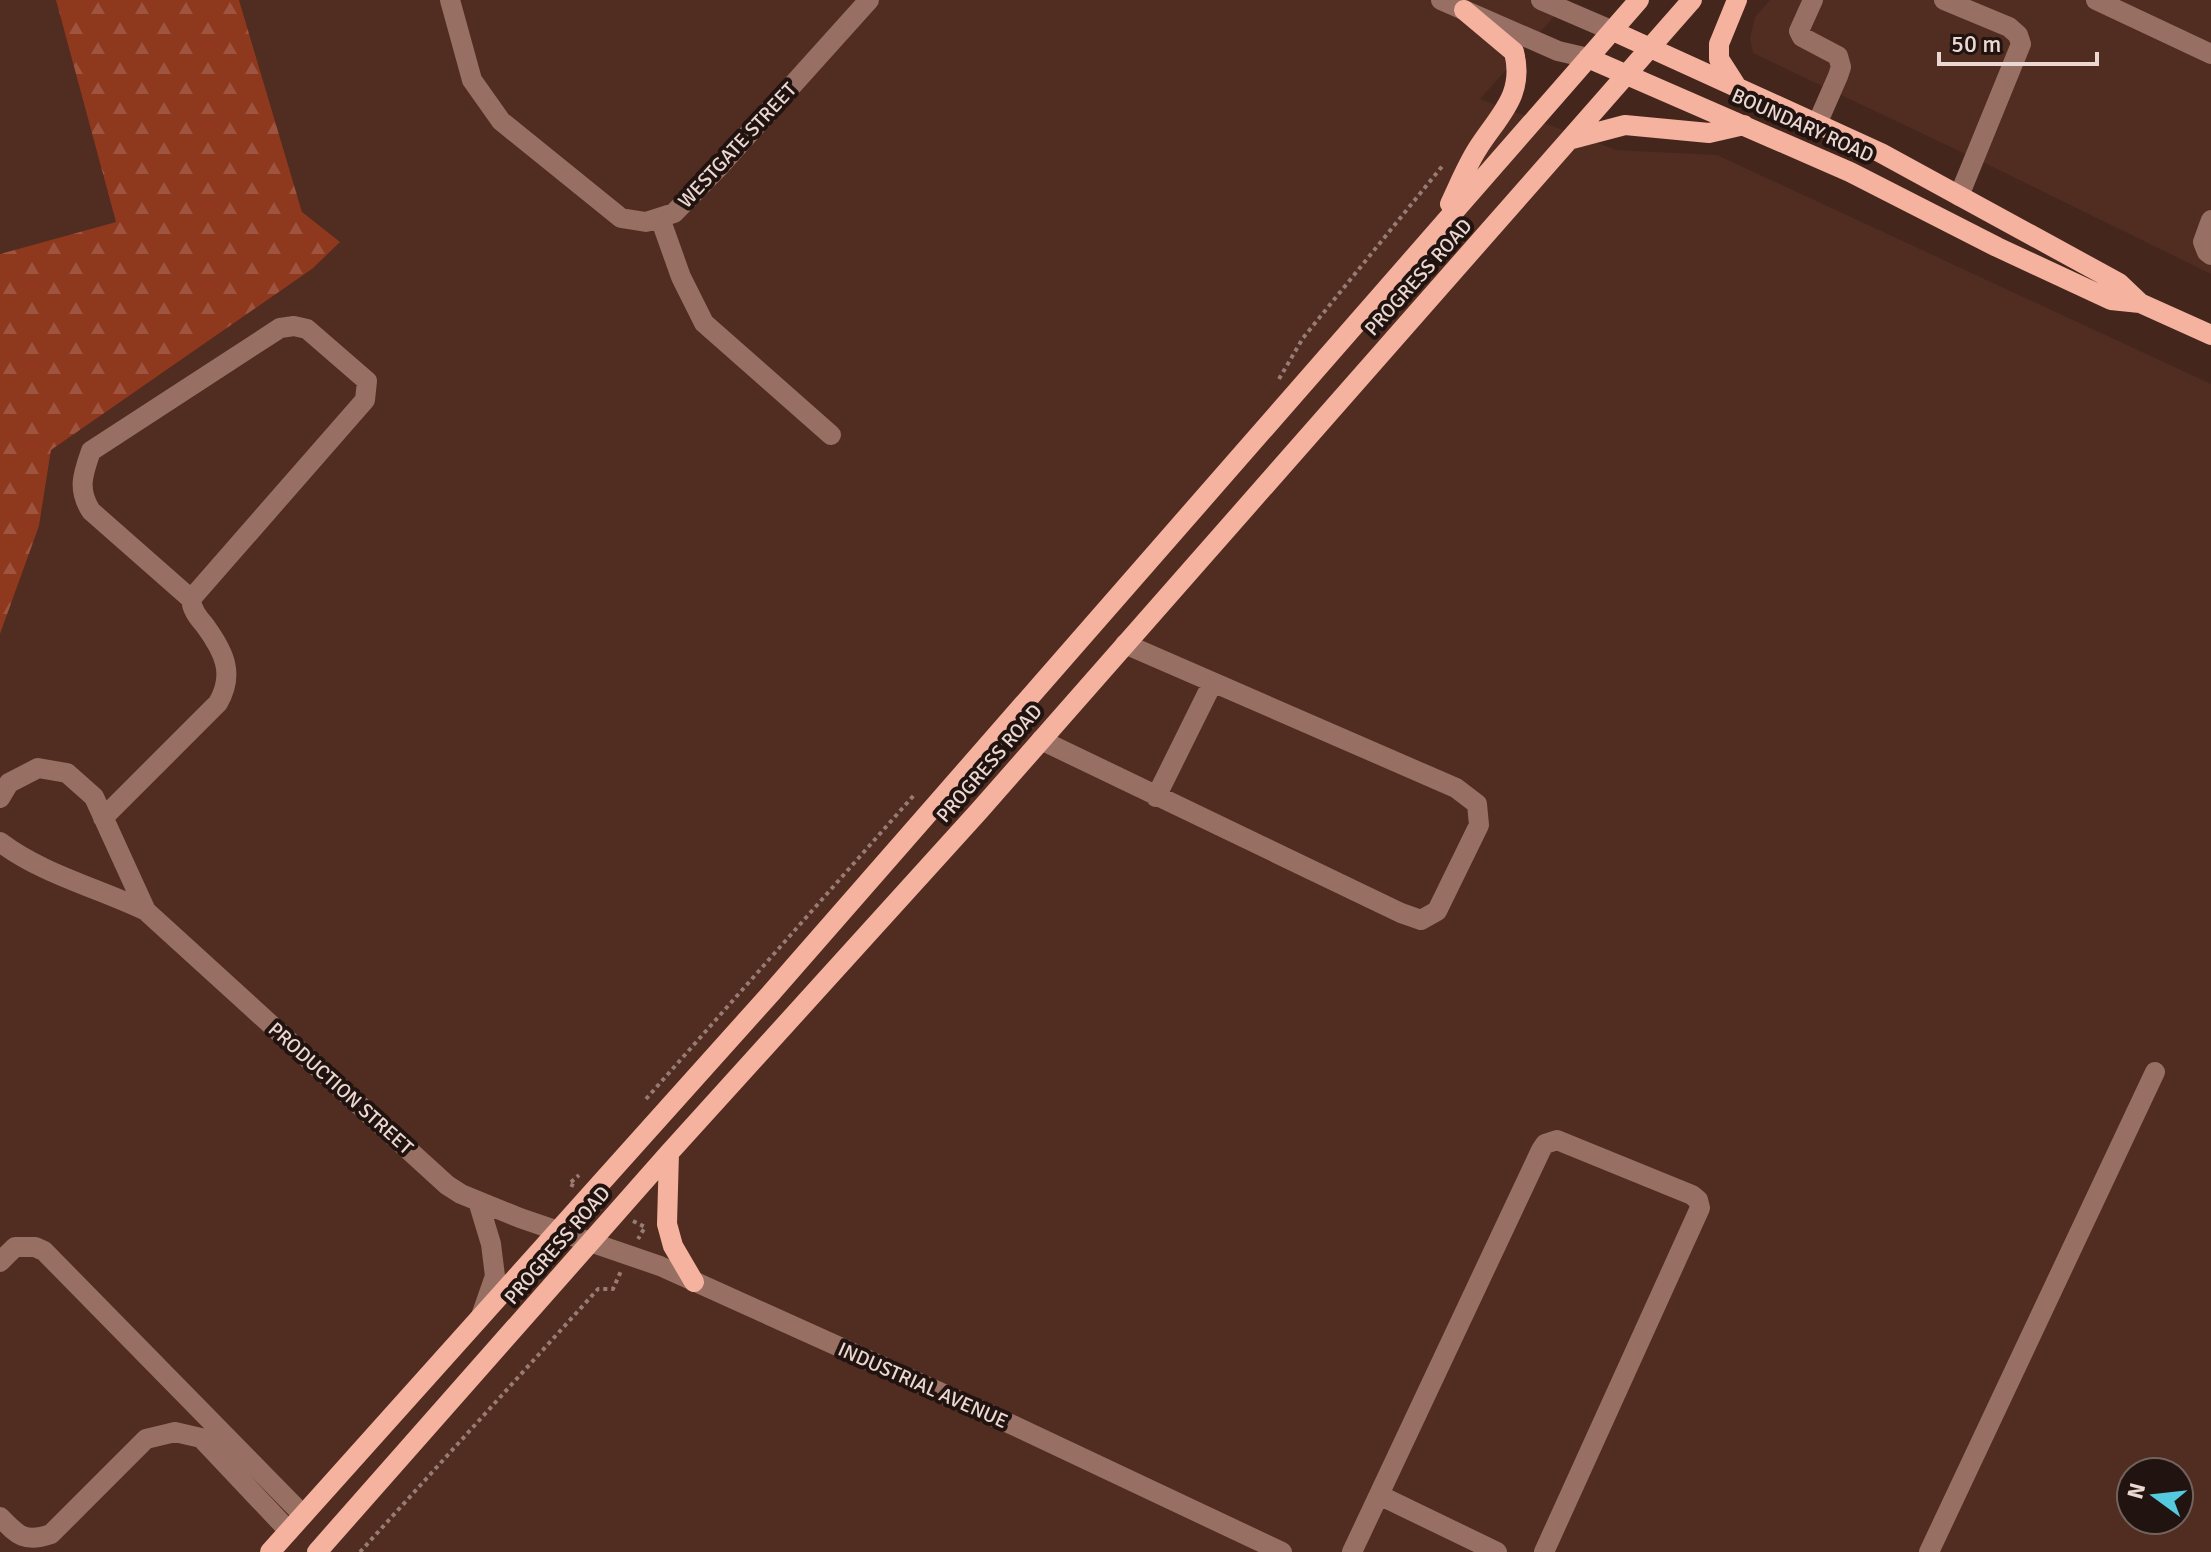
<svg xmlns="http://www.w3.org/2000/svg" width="2211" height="1552" font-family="Signika,sans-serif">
	<defs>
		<pattern id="forest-firs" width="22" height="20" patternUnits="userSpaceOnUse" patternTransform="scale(2)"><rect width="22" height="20" fill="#8e381e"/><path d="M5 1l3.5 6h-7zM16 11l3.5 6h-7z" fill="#9e543e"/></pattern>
	</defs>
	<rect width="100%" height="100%" fill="#44261d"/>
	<path fill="#512c21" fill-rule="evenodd" d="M0 0H56L117 222 0 254Z
		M239 0H1569L1480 99 1616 150 1717 155 2211 384V1552H0V634L39 526 51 450 312 269 302 212ZM2131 1472H2179V1520H2131Z
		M1770 0H2211V274L1997 169 1753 53 1750 38 1755 17Z"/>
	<path fill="url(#forest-firs)" d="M56 0H239L302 212 340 242 312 269 51 450 39 526 0 634V254L116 222Z"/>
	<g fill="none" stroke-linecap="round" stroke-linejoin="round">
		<path stroke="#967c75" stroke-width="4" stroke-dasharray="4 4" stroke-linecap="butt" d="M1279 379 1303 338 1444 164
			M646 1099 915 794
			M574 1186 569 1184 579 1175
			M633 1221 645 1227 638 1239
			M360 1552 598 1289H613L621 1271"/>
		<path stroke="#976f63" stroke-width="20" d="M450 0 472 80 501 121 621 218 646 222 674 213 718 168 869 0
			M1441 0 1558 51 1588 58
			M1541 0 1613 31
			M1813 0 1799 31 1802 37 1838 56 1841 67 1838 76 1817 124
			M1944 0 2009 27 2018 35 2021 44 1959 196
			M2096 0 2211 54
			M660 218 681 277 704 323 831 435
			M2211 220 2203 242 2207 252 2211 255
			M1041 740 1401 913 1421 920 1437 911 1479 825 1477 804 1456 788 1125 644
			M1156 797 1212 684
			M0 798 9 783 38 768 67 773 94 797 146 911
			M103 818 218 703C235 674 224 652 206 627 199 618 192 611 191 599L91 511C77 489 83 474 91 451L280 328 294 326 307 329 367 381 365 400 191 599
			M0 842C42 874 98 888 146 911L447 1185 461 1194 520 1218 660 1266 1017 1427 1282 1552
			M478 1201 491 1244 495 1276 481 1316
			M0 1262 15 1247H35L44 1251 303 1515
			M1379 1495 1497 1552
			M0 1517C18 1536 25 1543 51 1534L146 1439 175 1432 201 1438 289 1531
			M1352 1552 1541 1150 1545 1144 1557 1140 1692 1195 1698 1200 1700 1208 1544 1552
			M1929 1552 2155 1072"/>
		<path stroke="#f5b29e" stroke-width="20" d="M1613 31 1881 153 2119 283 2140 303 2211 335
			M1588 58 1850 172 1997 247 2111 300 2140 303
			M1735 84 1719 59V44L1737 0
			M1572 139 1625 125 1709 133 1744 125
			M1450 204C1459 185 1467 165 1478 148 1499 115 1525 95 1514 52L1464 10
			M669 1153 667 1224 673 1246 694 1282
			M270 1552 772 992 1639 0
			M317 1552 669 1153 979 811 1692 0"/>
	</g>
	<g text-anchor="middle" stroke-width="8" stroke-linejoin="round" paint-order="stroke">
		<g font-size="20" fill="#ecd8d2" stroke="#21130f">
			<text transform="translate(1803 125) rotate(24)" y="7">BOUNDARY ROAD</text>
			<text transform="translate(737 145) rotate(-47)" y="7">WESTGATE STREET</text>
			<text transform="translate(1418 277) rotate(-48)" y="7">PROGRESS ROAD</text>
			<text transform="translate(989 763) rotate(-49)" y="7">PROGRESS ROAD</text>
			<text transform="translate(341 1088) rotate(42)" y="7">PRODUCTION STREET</text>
			<text transform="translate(557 1245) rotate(-49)" y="7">PROGRESS ROAD</text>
			<text transform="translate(923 1385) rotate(24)" y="7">INDUSTRIAL AVENUE</text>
		</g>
	</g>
	<g transform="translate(2155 1496) rotate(285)"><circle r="38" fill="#21130f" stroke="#72625d" stroke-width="2"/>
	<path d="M0-6L14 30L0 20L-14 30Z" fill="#55cadf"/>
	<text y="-12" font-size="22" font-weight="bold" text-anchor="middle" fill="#ecd8d2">N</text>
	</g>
	<path d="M1939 52v12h158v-12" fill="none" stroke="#ecd8d2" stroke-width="4"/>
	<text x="1951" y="52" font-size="24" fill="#ecd8d2" stroke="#21130f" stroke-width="6" paint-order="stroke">50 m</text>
</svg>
